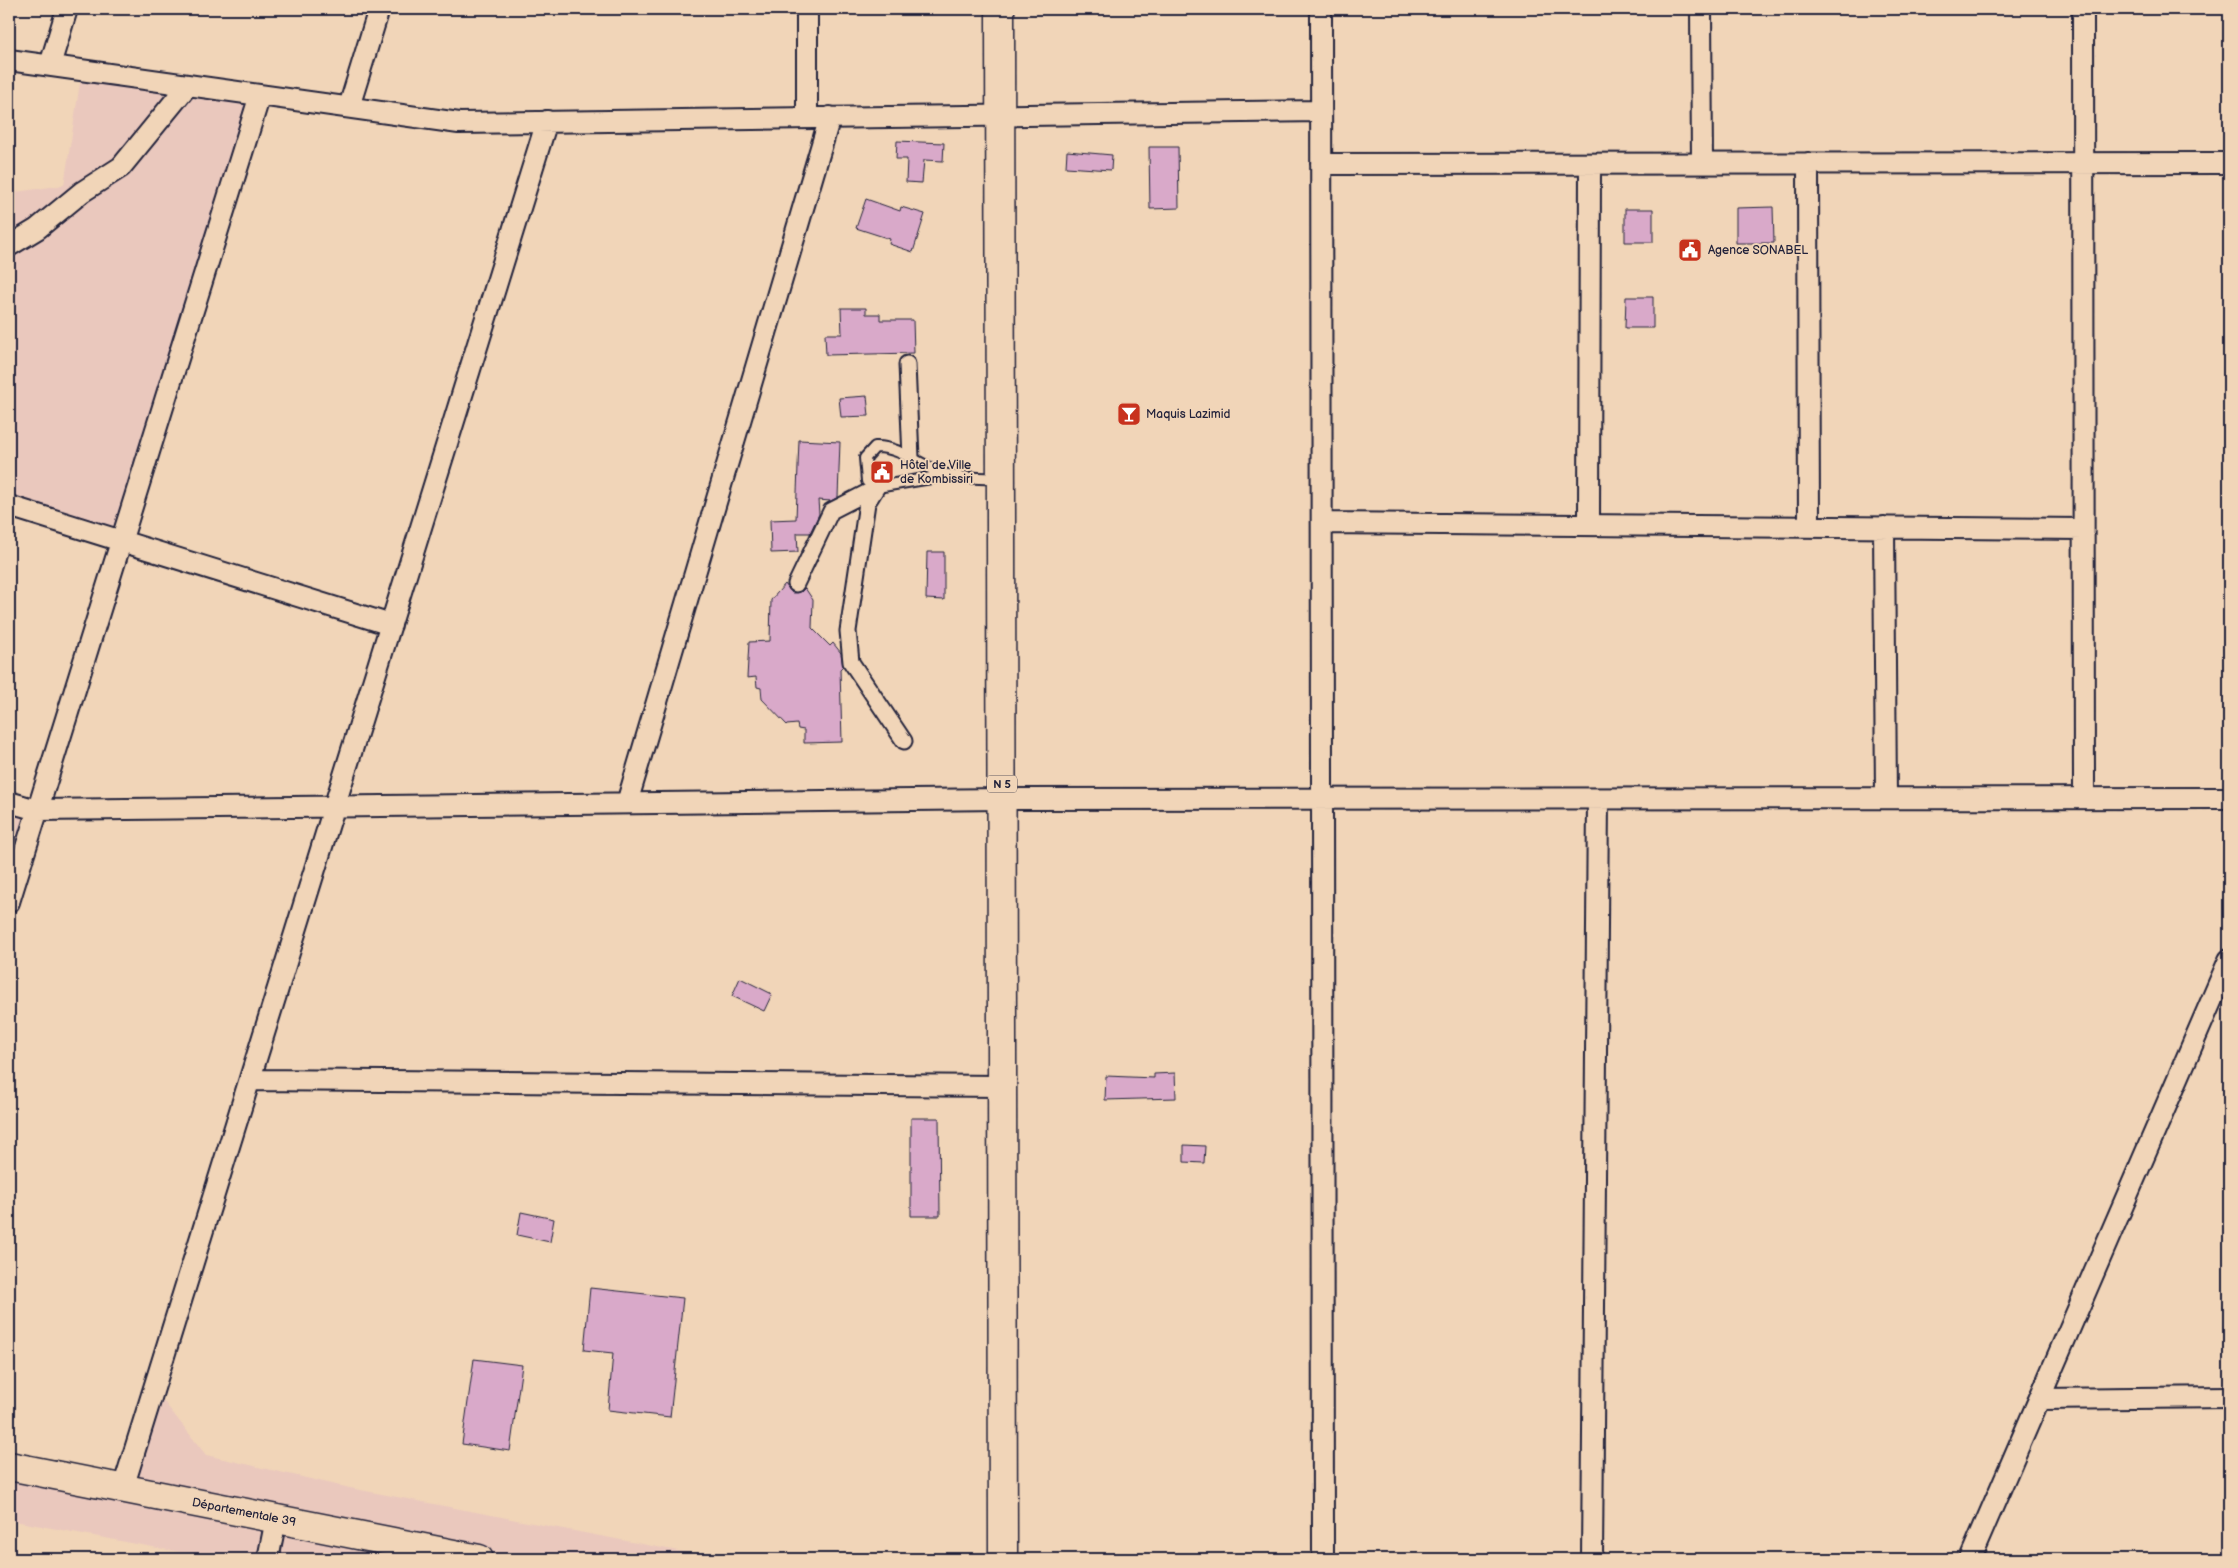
<svg xmlns="http://www.w3.org/2000/svg" width="2238" height="1568" font-family="'Balsamiq Sans',sans-serif">
	<rect width="100%" height="100%" fill="#f1d5b8"/>
	<filter id="ink" filterUnits="userSpaceOnUse"><feTurbulence type="fractalNoise" baseFrequency=".02" numOctaves="2"/><feDisplacementMap in="SourceGraphic" scale="10" xChannelSelector="R" yChannelSelector="G"/><feConvolveMatrix kernelMatrix="1 2 1 2 8 2 1 2 1" color-interpolation-filters="sRGB"/></filter>
	<g filter="url(#ink)">
		<path fill="#eac8bd" d="M82 70 260 95 121 541 9 506V193L64 185Z
			M9 802 37 810 9 902Z
			M154 1389 206 1455 350 1488 720 1559H216L9 1520V1466L123 1488Z"/>
		<path fill="#d9a9c9" stroke="#22223b" d="M897 141 944 143 943 161 924 160 922 183 906 182 907 159H896Z
			M1149 147H1178L1179 208 1150 209Z
			M1067 151 1112 155 1111 170 1066 167Z
			M866 199 900 211 901 207 925 214 913 252 889 244 890 239 856 228Z
			M1773 207 1774 243H1736V208Z
			M1625 209H1653V242H1625Z
			M1626 297H1653V328H1625Z
			M841 308H866V314H880V320H913L914 353 826 355 825 334H842Z
			M867 396 869 416 841 417 839 398Z
			M799 440 840 442 838 497 831 501 818 500 819 514 810 533H797L798 552 771 553 770 520 796 519Z
			M927 552H944V600L926 599Z
			M785 584 792 593 801 592 805 588 813 600 812 628 830 646 833 643 841 653 843 666 840 669 842 742 804 743V730L798 729 797 724 787 725 762 699 761 688 757 687 756 677 747 678 749 642 770 641 771 600Z
			M740 978 772 994 764 1011 732 996Z
			M1175 1073 1176 1098 1105 1100 1106 1076 1154 1078V1074Z
			M911 1118H939L940 1216H911Z
			M1184 1145 1205 1146 1204 1163 1184 1162Z
			M521 1212 554 1219 550 1242 517 1235Z
			M590 1288 683 1298 670 1417 608 1410 613 1353 584 1350Z
			M474 1359 522 1365 510 1451 462 1444Z"/>
		<g fill="none" stroke-linecap="round" stroke-linejoin="round">
			<g stroke="#22223b" stroke-width="14">
				<path id="service" d="M949 475 877 487 867 481 865 458 875 447C902 446 923 469 948 475 964 479 983 477 1000 479"/>
			</g>
			<g stroke="#22223b" stroke-width="19">
				<path id="pedestrian" d="M907 364 911 458
					M877 487 867 503 848 631 851 662 904 741
					M796 584 831 511 876 488"/>
			</g>
			<g stroke="#22223b" stroke-width="24">
				<path id="minor" d="M807 9V118
					M1321 9 1323 1559
					M1701 9 1702 163
					M2083 9 2084 798
					M9 60 459 123 1321 111
					M50 65 67 9
					M349 107 379 9
					M1808 163 1809 527
					M1321 164 2229 163
					M9 246 37 229 82 192 121 167 188 85
					M9 506 391 625
					M1322 523 2083 529
					M1589 525 1590 164
					M1884 527 1886 798
					M9 802 37 810 1002 799 2229 798
					M627 803 830 117
					M9 902 260 95
					M250 1080 1002 1086
					M2040 1399 2229 1397
					M123 1488 547 121
					M268 1559 276 1519
					M1592 1559 1598 799
					M1970 1559 2229 960"/>
			</g>
			<g stroke="#22223b" stroke-width="31">
				<path id="secondary" d="M9 1466 479 1559"/>
			</g>
			<g stroke="#22223b" stroke-width="31">
				<path id="trunk" d="M1000 9 1003 1559"/>
			</g>
			<use href="#service" stroke="#f1d5b8" stroke-width="10"/>
			<use href="#pedestrian" stroke="#f1d5b8" stroke-width="15"/>
			<use href="#minor" stroke="#f1d5b8" stroke-width="20"/>
			<use href="#secondary" stroke="#f1d5b8" stroke-width="28"/>
			<use href="#trunk" stroke="#f1d5b8" stroke-width="28"/>
		</g>
	</g>
	<defs>
		<g id="civic-square" transform="scale(1.25)"><rect x="-9" y="-9" width="18" height="18" rx="4" fill="#c8321e" stroke="#f1d5b8"/><path d="M-.6-6.5H3V-4.5H.6V-3L4-1V1h2V6H-6V1h2V-1L-.6-3ZM-1.2 2.5V6h2.4V2.5Z" fill="#fff"/></g>
		<g id="bar-square" transform="scale(1.25)"><rect x="-9" y="-9" width="18" height="18" rx="4" fill="#c8321e" stroke="#f1d5b8"/><path d="M-6-5H6L.8 .8V4.5H3.5V6h-7V4.5H-.8V.8Z" fill="#fff"/></g>
	</defs>
	<g fill-rule="evenodd">
		<use href="#civic-square" x="1690" y="250"/>
		<use href="#bar-square" x="1129" y="414"/>
		<use href="#civic-square" x="882" y="472"/>
	</g>
	<g text-anchor="middle" stroke-width="4" stroke-linejoin="round" paint-order="stroke">
		<rect fill="#f1d5b8" stroke="#605860" stroke-width="1" x="987" y="775.5" width="30" height="17" rx="4"/>
		<g font-size="11" font-weight="bold" fill="#22223b">
			<text x="1002" y="788">N 5</text>
		</g>
		<g font-size="12" fill="#22223b" stroke="#f1d5b8" text-anchor="start">
			<text x="1708" y="254">Agence SONABEL</text>
			<text x="1146" y="418">Maquis Lazimid</text>
			<text x="900" y="469">Hôtel de Ville<tspan x="900" dy="14">de Kombissiri</tspan></text>
		</g>
		<g font-size="12" fill="#22223b" stroke="#f1d5b8">
			<text transform="translate(244 1512) rotate(11)" y="4">Départementale 39</text>
		</g>
	</g>
	<rect width="2238" height="1568" fill="none" stroke="#f1d5b8" stroke-width="30"/>
	<rect x="15" y="15" width="2208" height="1538" fill="none" stroke="#22223b" stroke-width="2" filter="url(#ink)"/>
</svg>
